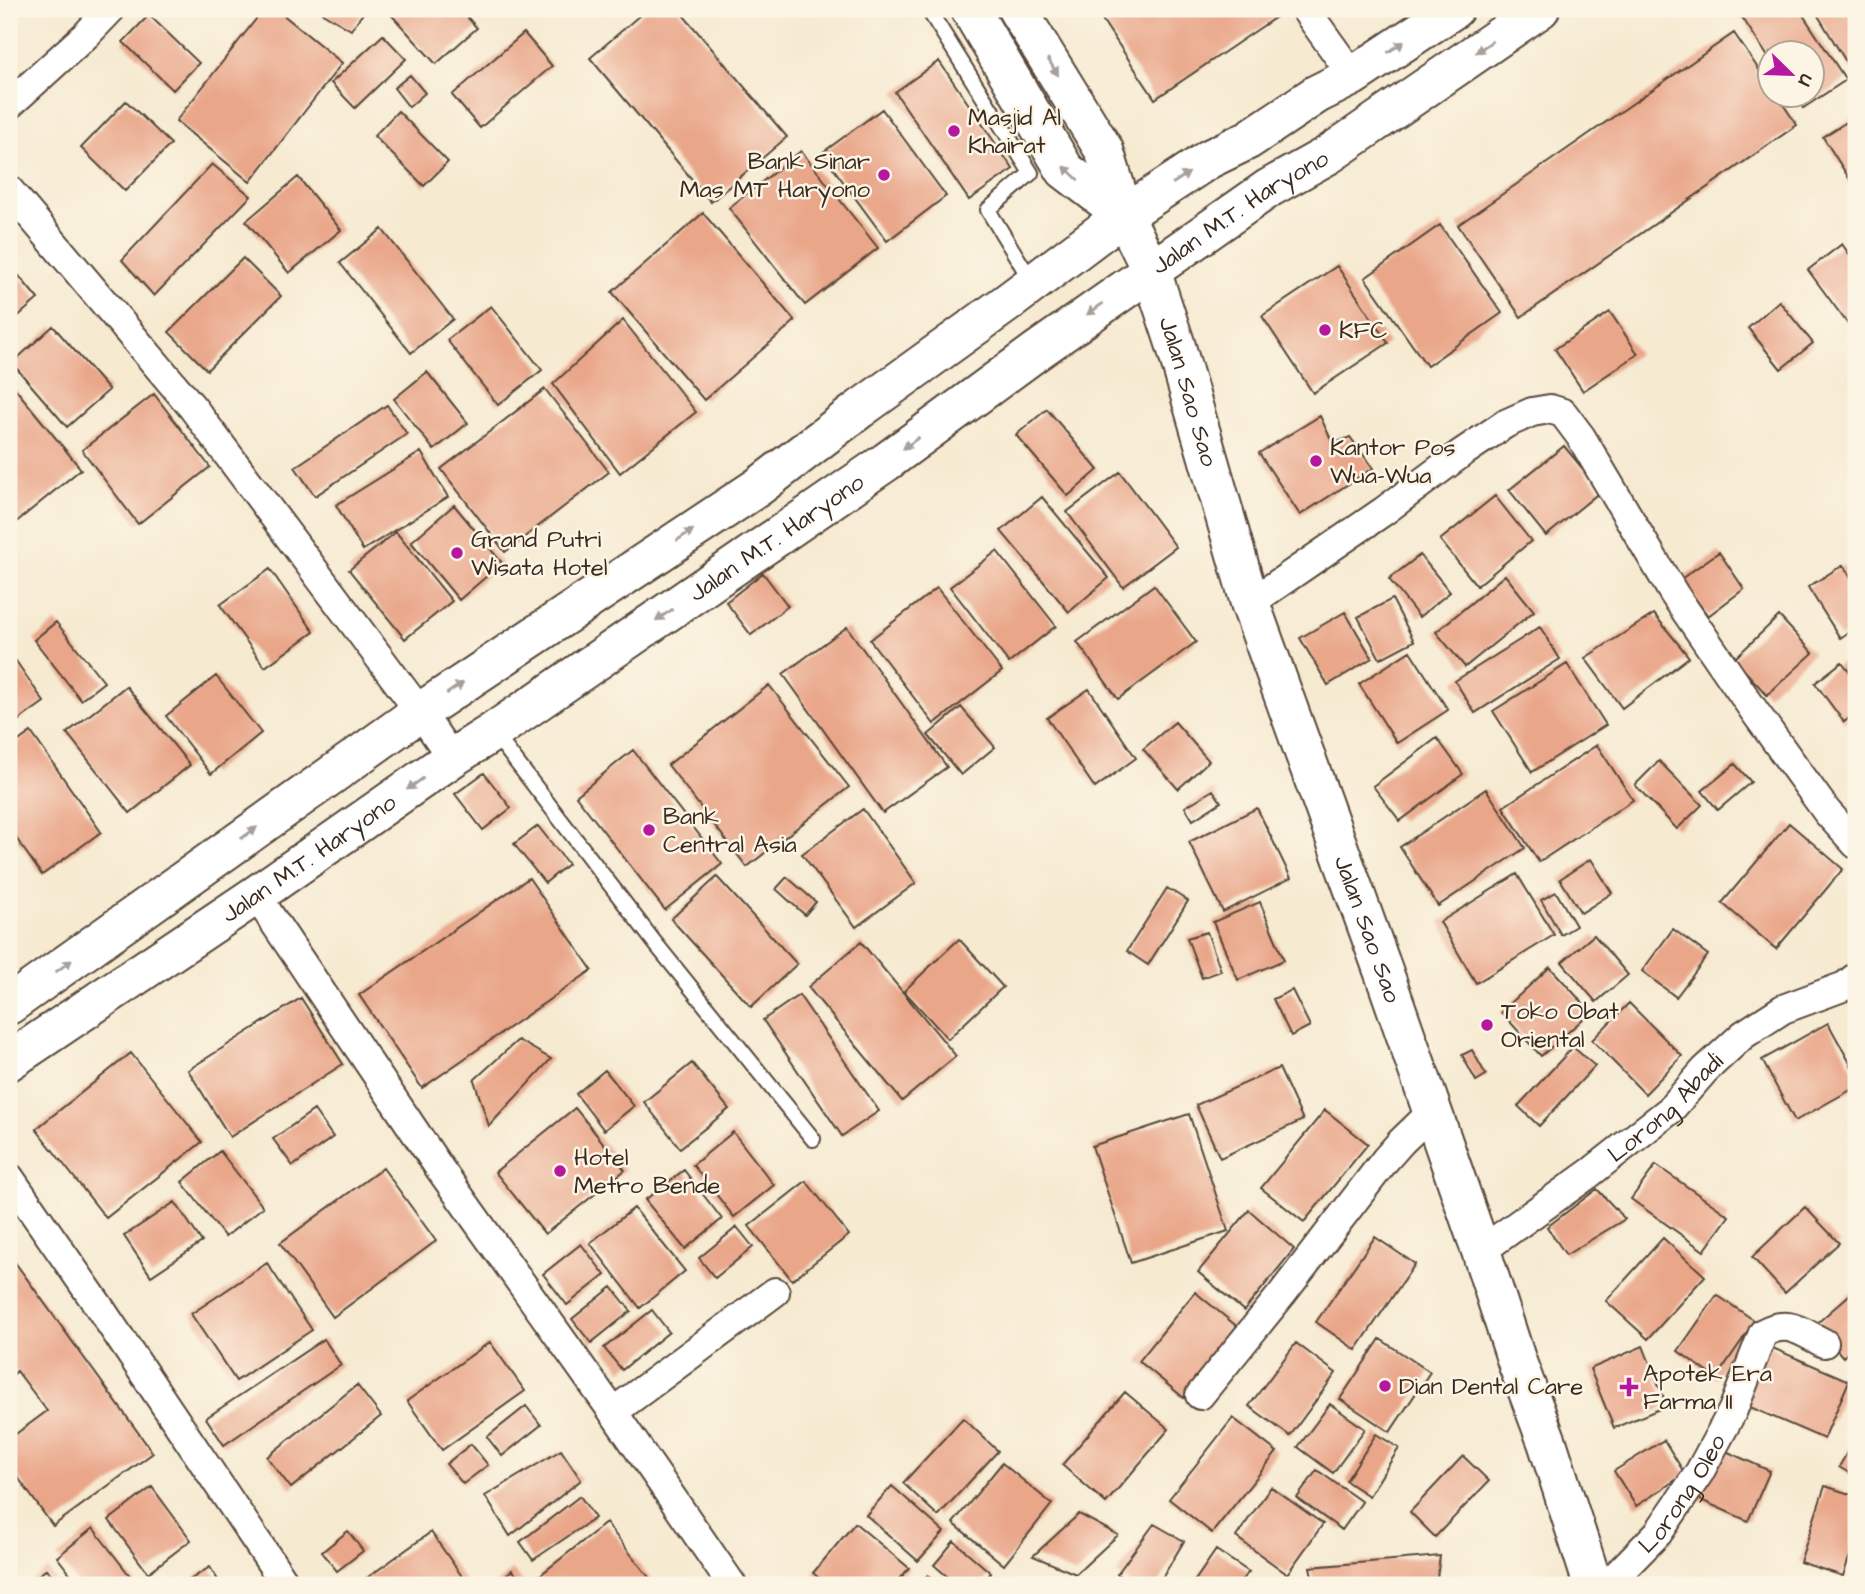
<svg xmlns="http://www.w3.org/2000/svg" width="1865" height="1594" font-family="'Architects Daughter',sans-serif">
	<rect width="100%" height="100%" fill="#fcf5e5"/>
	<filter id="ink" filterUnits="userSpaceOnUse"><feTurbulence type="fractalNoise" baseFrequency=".0143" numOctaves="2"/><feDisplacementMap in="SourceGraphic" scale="14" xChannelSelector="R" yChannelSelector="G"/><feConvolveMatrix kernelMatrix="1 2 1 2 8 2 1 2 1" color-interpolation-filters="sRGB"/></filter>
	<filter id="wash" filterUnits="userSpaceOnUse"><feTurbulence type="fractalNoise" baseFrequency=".00686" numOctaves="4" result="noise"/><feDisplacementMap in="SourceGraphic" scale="28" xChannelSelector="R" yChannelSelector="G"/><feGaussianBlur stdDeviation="1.57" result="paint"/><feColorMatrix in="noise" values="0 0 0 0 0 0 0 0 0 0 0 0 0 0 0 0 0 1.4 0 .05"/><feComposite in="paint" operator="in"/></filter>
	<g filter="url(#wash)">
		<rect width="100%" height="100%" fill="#f6ead1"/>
		<g id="blocks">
			<path fill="#e9a689" d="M264 9H276L342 63 250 182 176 121Z
				M316 9H366L351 30Z
				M386 9H460L477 28 436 64Z
				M647 9H678L787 137 711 202 590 58Z
				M1095 9H1279L1282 13 1155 99Z
				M1742 9H1799L1846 80 1803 108 1794 94H1812V52H1770V60L1738 11Z
				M1814 9H1856V78Z
				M149 15 199 63 173 90 123 42Z
				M524 33 552 66 480 128 452 95Z
				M1734 33 1770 86V94H1776L1797 125 1521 317 1458 225Z
				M383 35 406 59 355 108 331 83Z
				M939 61 1013 169 969 200 895 92Z
				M410 75 425 93 409 107 394 88Z
				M126 101 171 144 125 191 81 148Z
				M882 109 946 196 887 241 822 153Z
				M398 111 448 162 424 186 374 136Z
				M1856 116V189L1823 137Z
				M801 151 878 248 805 305 729 208Z
				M212 164 251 196 154 296 122 260Z
				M298 177 341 230 289 273 246 221Z
				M703 213 795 321 704 400 612 292Z
				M1440 225 1502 313 1427 366 1365 278Z
				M382 229 453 319 411 353 340 263Z
				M1842 244 1856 264V329L1853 331 1808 270Z
				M243 258 281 296 207 370 169 332Z
				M9 264 38 299 9 324Z
				M1337 266 1388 343 1313 393 1262 316Z
				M1779 301 1813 343 1781 369 1748 328Z
				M491 306 542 370 498 405 447 340Z
				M1610 312 1638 354 1583 391 1555 349Z
				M623 320 696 412 620 473 553 384Z
				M53 326 109 390 67 427 12 363Z
				M427 372 468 423 434 450 394 399Z
				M9 381 81 469 9 528Z
				M545 389 609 472 505 552 441 469Z
				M154 394 210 467 138 524 82 450Z
				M387 405 407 434 315 496 295 467Z
				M1047 409 1098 470 1068 496 1016 435Z
				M1320 416 1333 444 1350 437 1373 468 1300 515 1259 453Z
				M1564 446 1601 491 1546 536 1509 490Z
				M421 452 448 497 363 550 336 505Z
				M1120 472 1176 547 1123 587 1067 512Z
				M1495 496 1531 541 1477 586 1440 540Z
				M1042 497 1109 578 1069 612 1001 531Z
				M454 505 502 563 459 600 411 542Z
				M396 532 452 601 405 639 349 570Z
				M997 551 1056 626 1009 663 950 587Z
				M1719 552 1744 589 1708 616 1681 579Z
				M1420 555 1450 592 1419 617 1389 579Z
				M1843 565 1856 586V627L1840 638 1808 587Z
				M270 569 314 632 265 667 220 605Z
				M763 573 788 606 751 635 726 602Z
				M1505 575 1534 611 1465 667 1436 632Z
				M1154 585 1196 642 1118 699 1077 642Z
				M937 588 1002 671 934 724 870 640Z
				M1392 599 1414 641 1380 659 1358 617Z
				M1345 612 1372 658 1328 685 1300 638Z
				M1654 614 1689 657 1622 708 1585 658Z
				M1779 616 1813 653 1767 695 1734 659Z
				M56 622 104 682 81 700 34 640Z
				M847 627 947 767 883 813 783 674Z
				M1540 627 1560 659 1475 713 1455 681Z
				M1410 651 1448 710 1397 743 1359 684Z
				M16 661 44 702 9 727V666Z
				M1842 662 1856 680V713L1844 722 1815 683Z
				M1567 664 1606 725 1532 772 1493 711Z
				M216 676 261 733 211 774 166 716Z
				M769 685 849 787 747 867 668 765Z
				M126 686 190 765 130 813 67 733Z
				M1089 689 1136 758 1095 788 1047 718Z
				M961 707 995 747 961 775 928 735Z
				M1175 722 1209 761 1178 789 1143 749Z
				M31 732 101 832 42 875 9 828V748Z
				M1437 738 1463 774 1400 821 1373 786Z
				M1597 745 1633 800 1539 862 1503 807Z
				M633 750 722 864 665 910 576 796Z
				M1659 761 1702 805 1677 829 1635 785Z
				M1735 764 1751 782 1718 810 1702 791Z
				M484 773 511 808 483 830 455 794Z
				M1486 789 1525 848 1438 906 1400 847Z
				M1213 790 1221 802 1193 820 1185 807Z
				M1257 808 1291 878 1223 912 1189 842Z
				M863 809 916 883 856 927 802 854Z
				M1789 823 1843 869 1776 949 1722 903Z
				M538 826 568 864 545 883 514 844Z
				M1591 859 1612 893 1581 913 1560 879Z
				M1517 874 1554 935 1476 983 1440 922Z
				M717 877 797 964 751 1007 671 919Z
				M787 877 816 902 805 915 776 889Z
				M529 878 592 970 422 1088 359 995Z
				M1167 888 1188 901 1148 965 1127 951Z
				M1556 892 1576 926 1561 935 1541 900Z
				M1260 902 1284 960 1238 980 1213 922Z
				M1673 929 1708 955 1676 997 1642 971Z
				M1207 932 1221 971 1202 978 1187 938Z
				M1594 935 1628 975 1596 1002 1562 962Z
				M959 939 1003 987 948 1039 904 991Z
				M861 942 956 1056 902 1101 808 987Z
				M1550 967 1591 1012 1541 1056 1501 1012Z
				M1292 990 1310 1026 1291 1036 1273 999Z
				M799 995 879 1111 842 1136 763 1020Z
				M301 998 343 1064 230 1137 188 1070Z
				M1629 1003 1682 1056 1645 1094 1592 1040Z
				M1828 1023 1856 1074V1087L1795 1121 1762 1060Z
				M518 1040 551 1059 489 1126 474 1080Z
				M1573 1047 1595 1066 1539 1126 1518 1106Z
				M1472 1050 1486 1075 1476 1081 1462 1055Z
				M131 1053 202 1142 106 1218 36 1129Z
				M692 1063 729 1109 680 1148 644 1102Z
				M1279 1068 1303 1120 1220 1158 1196 1105Z
				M605 1070 634 1106 604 1130 576 1094Z
				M575 1108 625 1170 545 1234 495 1172Z
				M314 1110 333 1137 293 1166 273 1139Z
				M1325 1110 1368 1144 1304 1222 1261 1188Z
				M1189 1114 1228 1231 1131 1263 1092 1146Z
				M733 1132 774 1185 734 1217 693 1165Z
				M220 1151 263 1207 225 1237 182 1182Z
				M1656 1165 1729 1216 1704 1251 1631 1199Z
				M383 1168 436 1241 333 1317 280 1243Z
				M684 1170 722 1219 685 1249 645 1200Z
				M806 1181 849 1235 792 1280 749 1226Z
				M1597 1189 1625 1219 1566 1255 1547 1227Z
				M175 1202 202 1242 151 1276 124 1236Z
				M1805 1207 1839 1243 1785 1293 1752 1257Z
				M634 1208 685 1271 640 1308 590 1243Z
				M1249 1210 1294 1249 1244 1311 1198 1272Z
				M737 1227 753 1247 715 1278 699 1258Z
				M1375 1237 1415 1264 1356 1350 1316 1322Z
				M1663 1238 1705 1276 1648 1339 1606 1301Z
				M581 1244 605 1275 567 1305 543 1274Z
				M9 1254 153 1453 53 1526 9 1465V1439L47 1411 17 1371 9 1378Z
				M267 1263 312 1330 236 1381 191 1314Z
				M612 1287 631 1311 591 1343 572 1319Z
				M1856 1289V1345L1843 1357 1815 1325Z
				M1195 1292 1240 1329 1184 1398 1139 1361Z
				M1717 1295 1755 1321 1716 1378 1678 1351Z
				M652 1310 669 1332 622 1370 604 1348Z
				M324 1339 341 1365 224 1445 206 1418Z
				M1380 1339 1430 1372 1390 1432 1340 1399Z
				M490 1342 525 1391 442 1450 407 1401Z
				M1296 1343 1336 1373 1290 1436 1249 1406Z
				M1643 1346 1667 1406 1614 1428 1590 1369Z
				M1768 1346 1849 1381 1824 1439 1743 1404Z
				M357 1385 381 1416 291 1488 267 1457Z
				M1125 1392 1169 1429 1106 1503 1062 1465Z
				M1330 1404 1365 1429 1333 1473 1298 1447Z
				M526 1406 541 1425 502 1456 487 1437Z
				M963 1418 998 1451 938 1516 903 1483Z
				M1233 1418 1277 1452 1212 1533 1169 1499Z
				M1376 1434 1399 1448 1369 1496 1346 1481Z
				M1856 1437V1477L1839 1467Z
				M1664 1440 1685 1474 1636 1506 1614 1471Z
				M471 1444 488 1465 463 1484 446 1464Z
				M1717 1447 1770 1471 1748 1521 1694 1497Z
				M561 1450 581 1480 510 1536 485 1496Z
				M1463 1456 1489 1481 1435 1537 1410 1512Z
				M1002 1463 1052 1504 1004 1565 953 1523Z
				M1317 1470 1362 1502 1342 1530 1297 1498Z
				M892 1486 944 1532 918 1561 866 1515Z
				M1825 1486 1856 1496V1537L1843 1576 1800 1562Z
				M152 1487 191 1540 148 1573 109 1520Z
				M1271 1487 1323 1524 1287 1574 1236 1537Z
				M580 1496 595 1518 533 1560 520 1542Z
				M1079 1514 1118 1535 1076 1574 1033 1556Z
				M606 1523 655 1585H546L539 1576Z
				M855 1523 909 1568 895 1585H827L813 1573Z
				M1154 1524 1184 1541 1158 1585H1131L1117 1574Z
				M93 1528 137 1585H79L57 1557Z
				M348 1531 363 1551 337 1571 322 1552Z
				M431 1532 468 1585H357Z
				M954 1541 991 1573 981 1585H957L934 1565Z
				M1216 1550 1249 1572 1237 1585H1192Z
				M1440 1556 1436 1585H1314L1310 1567Z
				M210 1567 221 1585H182Z
				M47 1569 59 1585H25Z
				M512 1570 526 1585H495Z
				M928 1575 939 1585H918Z"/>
		</g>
	</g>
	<g filter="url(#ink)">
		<use href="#blocks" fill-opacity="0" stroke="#574739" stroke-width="2"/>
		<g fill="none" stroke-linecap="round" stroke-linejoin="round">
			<g stroke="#574739" stroke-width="18">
				<path id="lane" d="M928 9 1031 173 988 210 1032 282
					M494 733 655 943 813 1139"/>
			</g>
			<g stroke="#574739" stroke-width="32">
				<g id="street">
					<path d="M1305 9 1353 76"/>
					<path d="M9 105 86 35 111 9"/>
					<path d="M9 190 193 408 420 712 452 758"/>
					<path d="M1250 603 1384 511 1459 455 1505 424 1532 412 1550 409 1563 413 1581 437 1674 594 1755 712 1827 812 1856 844"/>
					<path d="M256 895 440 1169 613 1412 732 1585"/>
					<path d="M9 1177 98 1305 286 1585"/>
					<path id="s1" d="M1481 1251 1590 1173 1670 1110 1705 1070 1743 1035 1783 1009 1845 986 1856 977"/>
					<path d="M1200 1395 1282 1294 1386 1159 1401 1142 1432 1112"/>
					<path d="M613 1412 775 1292"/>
					<path id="s2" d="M1607 1585 1658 1533 1699 1473 1733 1410 1763 1333C1788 1319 1800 1331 1824 1343"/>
				</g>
			</g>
			<g stroke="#574739" stroke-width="42">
				<g id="secondary">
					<path d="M970 9 1065 170 1124 215"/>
					<path id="s3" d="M1017 9 1104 150 1124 215 1151 270 1175 343 1250 603 1384 973 1481 1251 1518 1365 1547 1442 1593 1585"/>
				</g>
			</g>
			<g stroke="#574739" stroke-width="42">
				<g id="highway">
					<path d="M9 1005 420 712 758 487 860 409 1007 303 1124 215 1209 159 1248 140 1317 94 1353 76 1454 9"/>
					<path id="s4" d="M9 1061 256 895 452 758 493 732 886 462 1037 351 1269 188 1328 155 1540 9"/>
				</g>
			</g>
			<use href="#lane" stroke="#fff" stroke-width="14"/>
			<use href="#street" stroke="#fff" stroke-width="28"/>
			<use href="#secondary" stroke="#fff" stroke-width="38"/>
			<use href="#highway" stroke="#fff" stroke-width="38"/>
		</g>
		<defs><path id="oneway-solid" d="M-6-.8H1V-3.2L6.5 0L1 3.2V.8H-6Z" transform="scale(1.75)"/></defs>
		<g fill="#a79f9a">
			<use href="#oneway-solid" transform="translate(1396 47) rotate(-34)"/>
			<use href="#oneway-solid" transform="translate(1484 47) rotate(145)"/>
			<use href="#oneway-solid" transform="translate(1053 67) rotate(58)"/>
			<use href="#oneway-solid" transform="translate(1071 173) rotate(-137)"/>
			<use href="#oneway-solid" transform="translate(1181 178) rotate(-33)"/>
			<use href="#oneway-solid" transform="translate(1095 309) rotate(145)"/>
			<use href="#oneway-solid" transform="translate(911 443) rotate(144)"/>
			<use href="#oneway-solid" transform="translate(685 535) rotate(-34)"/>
			<use href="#oneway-solid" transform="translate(664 615) rotate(146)"/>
			<use href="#oneway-solid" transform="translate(455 688) rotate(-34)"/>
			<use href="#oneway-solid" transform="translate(415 784) rotate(145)"/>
			<use href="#oneway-solid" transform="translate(249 833) rotate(-36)"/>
			<use href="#oneway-solid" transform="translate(64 966) rotate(-36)"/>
		</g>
	</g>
	<g fill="#b5179e" stroke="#fcf5e5" stroke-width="2.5">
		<circle cx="954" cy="131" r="7"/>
		<circle cx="884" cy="175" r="7"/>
		<circle cx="1325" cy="330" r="7"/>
		<circle cx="1316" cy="461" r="7"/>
		<circle cx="457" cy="553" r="7"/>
		<circle cx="649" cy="830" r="7"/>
		<circle cx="1487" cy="1025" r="7"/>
		<circle cx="560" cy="1171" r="7"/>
		<circle cx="1385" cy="1386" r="7"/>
		<path d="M1625.5 1376.5h7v7h7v7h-7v7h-7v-7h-7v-7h7z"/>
	</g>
	<g text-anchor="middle" stroke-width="5" stroke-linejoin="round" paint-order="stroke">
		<g font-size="24" fill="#3b2a1e" stroke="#fcf5e5" text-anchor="start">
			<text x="968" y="125">Masjid Al<tspan x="968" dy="28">Khairat</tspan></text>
			<text x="870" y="169" text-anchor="end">Bank Sinar<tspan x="870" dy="28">Mas MT Haryono</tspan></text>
			<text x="1339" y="338">KFC</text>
			<text x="1330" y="455">Kantor Pos<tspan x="1330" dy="28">Wua-Wua</tspan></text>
			<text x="471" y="547">Grand Putri<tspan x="471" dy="28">Wisata Hotel</tspan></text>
			<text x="663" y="824">Bank<tspan x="663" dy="28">Central Asia</tspan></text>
			<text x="1501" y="1019">Toko Obat<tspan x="1501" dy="28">Oriental</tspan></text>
			<text x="574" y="1165">Hotel<tspan x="574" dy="28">Metro Bende</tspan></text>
			<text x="1643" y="1381">Apotek Era<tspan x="1643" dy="28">Farma II</tspan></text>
			<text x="1399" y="1394">Dian Dental Care</text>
		</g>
		<g font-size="24" fill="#3b2a1e" stroke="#fcf5e5">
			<text dy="8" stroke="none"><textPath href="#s4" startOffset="1496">Jalan M.T. Haryono</textPath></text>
			<text dy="8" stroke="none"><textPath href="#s3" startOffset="422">Jalan Sao Sao</textPath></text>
			<text dy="8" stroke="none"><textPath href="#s4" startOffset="929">Jalan M.T. Haryono</textPath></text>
			<text dy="8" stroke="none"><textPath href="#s4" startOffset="362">Jalan M.T. Haryono</textPath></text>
			<text dy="8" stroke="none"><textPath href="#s3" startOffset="989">Jalan Sao Sao</textPath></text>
			<text dy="8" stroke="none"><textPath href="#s1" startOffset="234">Lorong Abadi</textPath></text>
			<text dy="8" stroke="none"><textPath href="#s2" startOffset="119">Lorong Oleo</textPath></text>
		</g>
	</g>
	<rect width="1865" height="1594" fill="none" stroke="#fcf5e5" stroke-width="35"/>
	<g transform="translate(1791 74) rotate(113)"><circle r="33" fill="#fcf5e5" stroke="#afa495" stroke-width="2"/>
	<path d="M0-5L12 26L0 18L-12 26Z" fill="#b5179e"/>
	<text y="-10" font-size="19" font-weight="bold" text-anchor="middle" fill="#3b2a1e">U</text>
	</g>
</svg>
